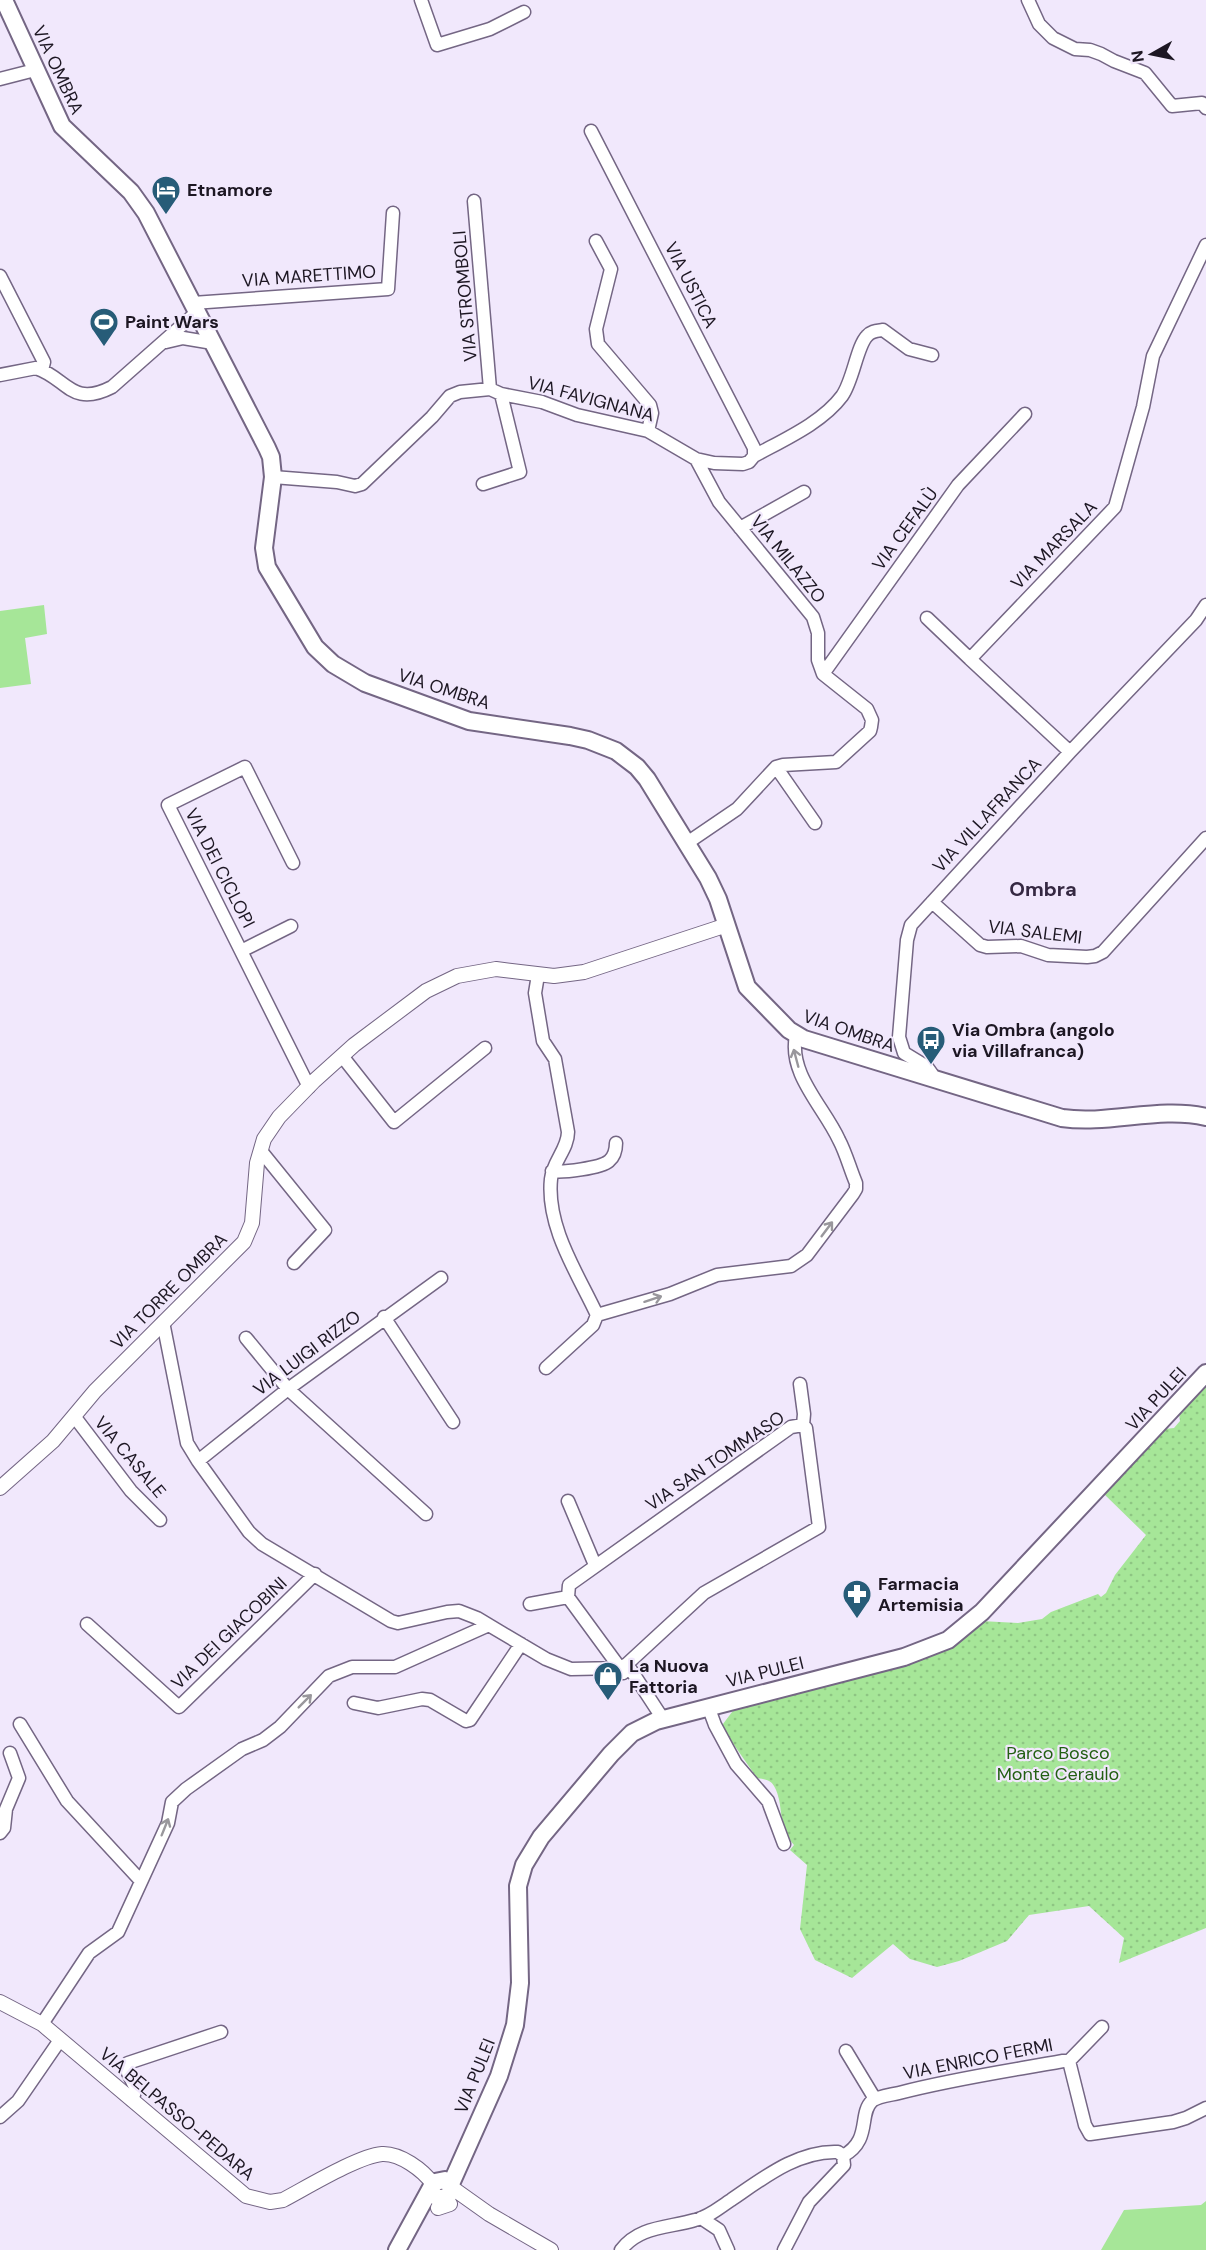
<svg xmlns="http://www.w3.org/2000/svg" width="1206" height="2250" font-family="'DM Sans',sans-serif">
	<defs>
		<pattern id="park-dots" width="8" height="8" patternUnits="userSpaceOnUse" patternTransform="scale(1.5)"><rect width="8" height="8" fill="#a6e698"/><path d="M2 2h.1M6 6h.1" fill="none" stroke="#8ec583" stroke-width="1.8" stroke-linecap="round"/></pattern>
	</defs>
	<rect width="100%" height="100%" fill="#f1e8fc"/>
	<path fill="#a6e698" d="M44 605 47 634 25 638 31 684 0 688V611Z
		M1206 2201V2250H1101L1124 2210 1201 2205Z"/>
	<path fill="url(#park-dots)" d="M1206 1384V1928L1119 1963 1124 1938 1089 1906 1029 1915 1007 1941 959 1961 937 1967 910 1959 893 1944 852 1978 815 1960 800 1929 807 1865 790 1850 794 1845C776 1825 785 1805 774 1786 771 1780 764 1779 757 1778L723 1729V1724L735 1708 981 1621 1018 1623 1042 1619 1051 1612 1098 1594 1101 1597 1106 1593 1115 1575 1146 1535 1104 1494 1164 1429 1174 1428 1180 1421 1179 1413Z"/>
	<g fill="none" stroke-linecap="round" stroke-linejoin="round">
		<g stroke="#746684" stroke-width="15">
			<path id="minor" d="M421 0 437 45 490 29 524 12
				M1028 0 1039 24 1053 38 1075 49 1090 50 1101 54 1114 61 1145 73 1172 106 1202 103 1206 108
				M0 79 35 70
				M591 131 754 448V456
				M474 201 490 389
				M596 241 611 269 596 329 598 344 650 405 652 413 648 431
				M0 276 44 362 42 370
				M193 303 388 289 393 213
				M166 342 183 338 213 343
				M0 375 36 368C67 378 71 408 112 387L197 312
				M273 477 337 482 355 486 362 484 432 417 450 396 460 392 490 389 501 394 542 402 577 415 648 431 696 459 714 463 743 464 749 462 754 456C783 440 822 423 842 396 853 381 857 346 867 336 871 331 877 331 883 330L909 349 932 355
				M483 484 520 472 501 394
				M740 528 804 492
				M927 618 970 659
				M823 674 958 485 1025 414
				M1070 752 970 659 1115 507 1143 407 1153 356 1206 245
				M776 767 815 823
				M687 843 737 809 776 767 783 765 836 762 870 731 871 727 872 720 867 709 823 674 818 660V633L813 617 719 502 696 459
				M293 863 245 767 168 805 309 1087
				M932 902 980 945 987 947 1021 946 1048 955 1087 957 1095 956 1103 952 1206 838
				M241 951 291 926
				M538 975 535 993 543 1041 555 1059 568 1132C568 1149 553 1161 551 1179 546 1227 578 1274 597 1315
				M342 1056 394 1122 485 1048
				M931 1079 932 1074 927 1067 904 1053 899 1037 907 940 911 925 1070 752 1196 620 1206 605
				M261 1151 325 1230 294 1263
				M552 1171C562 1173 601 1168 609 1161 615 1156 616 1150 616 1143
				M597 1315 670 1294 717 1275 791 1266 807 1255 853 1194 856 1189V1183C850 1169 846 1153 839 1140 824 1107 788 1074 796 1036
				M384 1317 453 1422
				M163 1322 187 1443 198 1461 249 1532 262 1544 391 1621 398 1623 447 1612 459 1611 477 1618 546 1659 571 1669 620 1668 623 1673
				M246 1338 288 1389 426 1514
				M546 1368 593 1325 597 1315
				M800 1384 804 1414 803 1425
				M74 1416 131 1491 160 1520
				M198 1461 288 1389 441 1278
				M568 1501 595 1565
				M530 1604 568 1597
				M87 1624 179 1707 315 1574
				M627 1664 704 1593 819 1527 806 1428 803 1425 791 1427 569 1585 568 1597 620 1668 627 1664 663 1719
				M354 1703 378 1708 422 1699 430 1700 466 1721 470 1720 521 1644
				M708 1706 715 1725 736 1764 768 1801 784 1844
				M20 1724 67 1801 140 1880
				M0 1833 4 1828 6 1809 19 1778 10 1753
				M42 2024 89 1953 118 1932 168 1823 172 1802 186 1789 242 1749 263 1740 280 1727 329 1676 352 1667H395L489 1625
				M846 2051 875 2099
				M1069 2061 1102 2027
				M132 2100 136 2089 128 2073V2063L221 2032
				M0 2117 18 2101 60 2040
				M843 2156C872 2140 858 2114 872 2101 878 2096 891 2095 899 2093 952 2079 1008 2071 1063 2061H1069L1085 2125 1090 2134 1173 2122 1186 2118 1206 2108
				M701 2218 719 2230 728 2250
				M621 2250C639 2226 668 2228 695 2220 709 2217 720 2207 731 2200 762 2179 798 2150 838 2152L843 2156 844 2165 809 2202 784 2250"/>
		</g>
		<g stroke="#746684" stroke-width="16">
			<path id="tertiary" d="M0 1488 53 1441 95 1391 244 1242 252 1223 257 1163 264 1139 279 1117 314 1081 354 1045 426 991 457 976 496 969 554 976 584 972 727 925
				M0 2002 42 2024 246 2196 270 2202 283 2200C306 2188 358 2156 382 2154 400 2153 423 2170 433 2184
				M451 2187 489 2214 551 2250
				M438 2208 450 2204"/>
		</g>
		<g stroke="#746684" stroke-width="20">
			<path id="secondary" d="M4 0 62 126 131 192 146 213 267 448 271 457 273 477 264 548 267 567 315 647 333 664 365 683 469 721 570 736 588 740 616 751 637 767 647 779 708 878 718 899 747 987 789 1030 804 1039 1062 1118C1109 1125 1159 1106 1206 1117
				M450 2186 499 2076 515 2025 520 1983 518 1886 524 1865 541 1837 611 1754 632 1733 656 1721 904 1657 948 1640 982 1612 1206 1373
				M397 2250 433 2184 435 2182 445 2180 449 2183 451 2190 448 2196 439 2199 432 2193V2187"/>
		</g>
		<use href="#minor" stroke="#fff" stroke-width="12"/>
		<use href="#tertiary" stroke="#fff" stroke-width="14"/>
		<use href="#secondary" stroke="#fff" stroke-width="16"/>
	</g>
	<defs><path id="oneway-shaft" d="M-6 0H5M1.5-3L5.5 0L1.5 3" fill="none" stroke-width="1.6" stroke-linecap="round" stroke-linejoin="round" transform="scale(1.5)"/></defs>
	<g stroke="#99979c">
		<use href="#oneway-shaft" transform="translate(796 1058) rotate(-105)"/>
		<use href="#oneway-shaft" transform="translate(827 1229) rotate(-53)"/>
		<use href="#oneway-shaft" transform="translate(653 1299) rotate(-18)"/>
		<use href="#oneway-shaft" transform="translate(305 1701) rotate(-45)"/>
		<use href="#oneway-shaft" transform="translate(165 1827) rotate(-68)"/>
	</g>
	<defs>
		<g id="hotel-pin" transform="scale(1.5)"><path d="M0 17L-7.5 6A9.5 9.5 0 1 1 7.5 6Z" fill="#275c78" stroke="#f1e8fc"/><path d="M-6-4.5h1.5V1H6V5H4.5V3h-9V5H-6ZM-4 0a1.8 1.8 0 1 1 3.6 0ZM.5 0V-2.5h3Q6-2.5 6 0Z" fill="#fff"/></g>
		<g id="stadium-pin" transform="scale(1.5)"><path d="M0 17L-7.5 6A9.5 9.5 0 1 1 7.5 6Z" fill="#275c78" stroke="#f1e8fc"/><path d="M0-5a6.5 5 0 1 0 0 10a6.5 5 0 1 0 0-10ZM-3.5-1.8h7v3.6h-7Z" fill="#fff"/></g>
		<g id="bus-pin" transform="scale(1.5)"><path d="M0 17L-7.5 6A9.5 9.5 0 1 1 7.5 6Z" fill="#275c78" stroke="#f1e8fc"/><path d="M-5-6H5V4H4V6H2V4H-2V6H-4V4H-5ZM-3.5-4V0h7V-4ZM-3.5 1.2v1.5H-2V1.2ZM2 1.2v1.5H3.5V1.2Z" fill="#fff"/></g>
		<g id="pharmacy-pin" transform="scale(1.5)"><path d="M0 17L-7.5 6A9.5 9.5 0 1 1 7.5 6Z" fill="#275c78" stroke="#f1e8fc"/><path d="M-2-6h4v4h4v4h-4v4h-4v-4h-4v-4h4Z" fill="#fff"/></g>
		<g id="shop-pin" transform="scale(1.5)"><path d="M0 17L-7.5 6A9.5 9.5 0 1 1 7.5 6Z" fill="#275c78" stroke="#f1e8fc"/><path d="M-5-2.5h2.3a2.7 3.5 0 0 1 5.4 0H5L5.5 6h-11ZM-1.5-2.5h3a1.5 2.3 0 0 0-3 0Z" fill="#fff"/></g>
	</defs>
	<g fill-rule="evenodd">
		<use href="#hotel-pin" x="166" y="190"/>
		<use href="#stadium-pin" x="104" y="322"/>
		<use href="#bus-pin" x="931" y="1040"/>
		<use href="#pharmacy-pin" x="857" y="1594"/>
		<use href="#shop-pin" x="608" y="1676"/>
	</g>
	<g text-anchor="middle" stroke-width="4.5" stroke-linejoin="round" paint-order="stroke">
		<g font-size="18" fill="#1d1723" stroke="#f1e8fc">
			<text transform="translate(58 70) rotate(65)" y="6">VIA OMBRA</text>
			<text transform="translate(309 276) rotate(-4)" y="6">VIA MARETTIMO</text>
			<text transform="translate(691 285) rotate(63)" y="6">VIA USTICA</text>
			<text transform="translate(465 296) rotate(-95)" y="6">VIA STROMBOLI</text>
			<text transform="translate(591 399) rotate(15)" y="6">VIA FAVIGNANA</text>
			<text transform="translate(905 529) rotate(-54)" y="6">VIA CEFALÙ</text>
			<text transform="translate(1054 545) rotate(-46)" y="6">VIA MARSALA</text>
			<text transform="translate(788 559) rotate(51)" y="6">VIA MILAZZO</text>
			<text transform="translate(444 689) rotate(18)" y="6">VIA OMBRA</text>
			<text transform="translate(987 815) rotate(-47)" y="6">VIA VILLAFRANCA</text>
			<text transform="translate(220 868) rotate(63)" y="6">VIA DEI CICLOPI</text>
			<text transform="translate(1035 932) rotate(7)" y="6">VIA SALEMI</text>
			<text transform="translate(849 1031) rotate(19)" y="6">VIA OMBRA</text>
			<text transform="translate(169 1291) rotate(-45)" y="6">VIA TORRE OMBRA</text>
			<text transform="translate(307 1353) rotate(-37)" y="6">VIA LUIGI RIZZO</text>
			<text transform="translate(1156 1399) rotate(-47)" y="6">VIA PULEI</text>
			<text transform="translate(130 1457) rotate(50)" y="6">VIA CASALE</text>
			<text transform="translate(715 1461) rotate(-34)" y="6">VIA SAN TOMMASO</text>
			<text transform="translate(229 1633) rotate(-44)" y="6">VIA DEI GIACOBINI</text>
			<text transform="translate(765 1672) rotate(-14)" y="6">VIA PULEI</text>
			<text transform="translate(978 2059) rotate(-11)" y="6">VIA ENRICO FERMI</text>
			<text transform="translate(475 2076) rotate(-68)" y="6">VIA PULEI</text>
			<text transform="translate(177 2114) rotate(40)" y="6">VIA BELPASSO-PEDARA</text>
		</g>
		<g font-size="18" font-weight="bold" fill="#1d1723" stroke="#f1e8fc" text-anchor="start">
			<text x="187" y="196">Etnamore</text>
			<text x="125" y="328">Paint Wars</text>
			<text x="952" y="1036">Via Ombra (angolo<tspan x="952" dy="21">via Villafranca)</tspan></text>
			<text x="878" y="1590">Farmacia<tspan x="878" dy="21">Artemisia</tspan></text>
			<text x="629" y="1672">La Nuova<tspan x="629" dy="21">Fattoria</tspan></text>
		</g>
		<g font-size="18" fill="#225f13" stroke="#f1e8fc">
			<text x="1058" y="1759">Parco Bosco<tspan x="1058" dy="21">Monte Ceraulo</tspan></text>
		</g>
		<g font-size="20" font-weight="bold" fill="#352842" stroke="#f1e8fc">
			<text x="1043" y="896">Ombra</text>
		</g>
	</g>
	<g transform="translate(1152 54) rotate(261)" stroke="#f1e8fc" stroke-width="4.5" paint-order="stroke">
	<path d="M0-4.5L10 22L0 15L-10 22Z" fill="#1d1723"/>
	<text y="-9" font-size="16" font-weight="bold" text-anchor="middle" fill="#1d1723">N</text>
	</g>
</svg>
